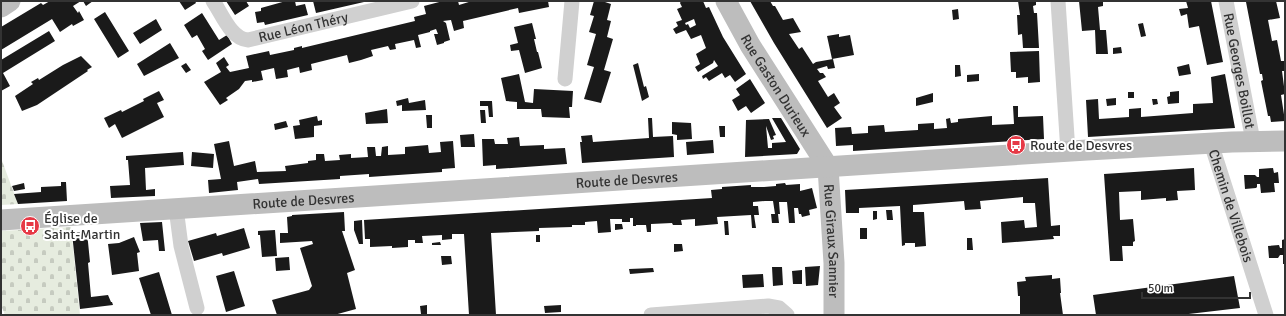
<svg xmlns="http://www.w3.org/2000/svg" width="1286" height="316" font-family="Signika,sans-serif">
	<defs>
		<pattern id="cemetery-stones" width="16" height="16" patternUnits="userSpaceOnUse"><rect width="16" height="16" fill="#e6ecdf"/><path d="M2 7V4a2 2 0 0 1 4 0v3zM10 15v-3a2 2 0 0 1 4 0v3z" fill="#c6cbc0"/></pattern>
	</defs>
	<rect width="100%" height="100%" fill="#fff"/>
	<path fill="url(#cemetery-stones)" d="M1 158 18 204 1 205Z
		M71 227 80 315H5L1 305V231Z"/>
	<path fill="#1a1a1a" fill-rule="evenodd" d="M50 1H81L73 6 78 13 79 11 84 20 73 26 72 24 60 32 52 19 1 50V27L41 3 43 5Z
		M83 1H93L86 6Z
		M179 1H195L196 3 185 10Z
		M226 1H246L249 6 235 15Z
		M286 1H295L296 6 305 4 308 15 265 25 264 22 257 23 255 12 261 11V8Z
		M313 1H364V2L316 13Z
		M443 1H458L459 5 472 1H548L549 7 519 13 518 8 463 21 464 28 454 31 451 20 443 21 446 23 450 40 444 42V43L437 45 434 34H438L436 29 430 31V32L418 35 421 47 416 48 414 40 395 44 396 49 390 50 388 46 371 50 373 56 361 60 349 63 347 55 311 64 312 70 300 73 299 67 287 70 288 77 276 79 274 68 261 71 263 80 252 82V80L245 81 239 89 226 98 228 100 220 105 204 82 221 72 216 63 224 57 229 65 226 67 230 72 249 68 246 56 269 51 270 55 294 50V48L302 46V48L415 21 414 17 426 14 424 6Z
		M594 1H602L611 4 607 20 611 21 607 37 613 39 604 70 611 72 601 103 584 99 594 67 587 65 596 34 589 32 594 16 590 15Z
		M681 1H703L706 8 709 7 723 37 746 74 735 82 730 75 725 78 722 73 709 81 706 77 703 79 702 76 718 66 714 60 713 63 698 72 695 67 700 64 696 54 706 48 701 35 691 39 686 30 676 34 673 29 678 26 676 22 682 20 677 9 682 7 680 3ZM694 19 696 25 690 28 688 24 686 25 685 23Z
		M750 1H770L773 6H775L783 20 793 18 801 32 789 34 799 49 802 47 813 64 816 62 833 59 835 68 828 69 827 66 817 69 820 73H823L826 77 818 81 828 97 834 93 840 103 834 107 842 118 827 128 774 43Z
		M1018 1H1036V5L1033 6 1034 13H1037L1039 48H1023L1022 34 1018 35 1017 15H1020Z
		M1079 1H1103V6L1098 7 1100 30H1106L1108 54H1096L1095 30 1082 31Z
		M1186 1H1211L1223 62 1207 65 1199 26 1189 28 1187 14 1181 16 1179 9 1188 8Z
		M1249 1H1276L1280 18 1268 20 1272 41 1277 40 1281 61H1285V71H1282L1285 94 1281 95 1285 121 1271 122 1270 116H1268L1261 81 1263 80 1262 74H1260L1246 2Z
		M958 9 959 19 953 20 952 10Z
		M105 12 129 51 118 58 94 19Z
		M202 13 219 40 227 35 232 44 208 60 202 51 205 49 197 35 192 38 184 25Z
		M156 19 162 30 140 44 133 33Z
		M532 23 536 39H534L537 52H538L542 68 525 73 519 50 511 51 510 45 518 43 514 27Z
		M1143 23 1146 36 1141 37 1138 24Z
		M49 31 55 41 3 73 10 86 1 91V72L2 71 1 60Z
		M839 34V37L850 35 854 55 832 59 827 36Z
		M170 43 179 58 144 76 137 64Z
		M1121 47 1122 53 1113 54V48Z
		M1039 51 1040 82 1028 83V77L1016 78V72H1011L1010 52Z
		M81 56 92 67 87 70 88 71 37 105 22 111 15 96 33 84 31 82 38 78 39 80 63 65Z
		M186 63 191 70 186 73 181 66Z
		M638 63 644 87 646 86 649 97 642 101 633 65Z
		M1189 64 1191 74 1179 76 1177 67Z
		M955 65H960L961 76 955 77Z
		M519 74 525 102 533 103 534 89 573 91 572 107H569L570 118 542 117 541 109H517V102L506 101 501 78Z
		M979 74V81L967 82V75Z
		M1225 74 1235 128 1088 137 1086 100 1098 99 1099 119 1129 117V109L1141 108V117L1193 113V104L1213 103 1211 77Z
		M750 79 765 103 751 113 746 106 738 111 732 100 740 95 736 89Z
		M159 91 164 100 157 103 164 117 122 138 115 124 109 128 104 118 121 110 122 112 144 101 143 99Z
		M1179 91V103L1168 104 1167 97 1170 96V92Z
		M1128 92H1134V98H1128Z
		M933 93V102L916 106V98Z
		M408 98 409 103 425 100 426 110 402 111V105L397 106 396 101Z
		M1116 98V105L1107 106 1106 99Z
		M1152 99H1157L1158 104 1153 105Z
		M480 101H492L493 117H489L488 106H480Z
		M1013 106H1018V117L1043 116 1044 139 853 151V145L836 146 835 128 851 127 852 134 868 133V126L884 125 885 132 918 130V124L934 123V129L947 128 946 119 950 118 951 123 958 122V119L992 116V125L1014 124Z
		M387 109 388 123 366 124 365 113Z
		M480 110H485L486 123H481Z
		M426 115H432V128H427Z
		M317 116 318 121 322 120V125L314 126V137L295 139 293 126 300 125 299 120Z
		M648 118H652L653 137 673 136 674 157 582 163 580 142H582L581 136 592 135 593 142 649 138Z
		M772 118H781L800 149 797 154 745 157 746 120 769 119 776 135 773 136 774 139 771 140 766 126 768 148H772V143L786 142Z
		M286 121 288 127 275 130 274 124Z
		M672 122 691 123 692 139 677 140V135L672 134Z
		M719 126H725V137H720Z
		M474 134 475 147H461L460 135Z
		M519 137 520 146 544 145V149L565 148 567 164 496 169V165L483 166 482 139H494L495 144H508L507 138Z
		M713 140 714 153 687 155 686 142Z
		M229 141 234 166 255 161 257 172 286 171 285 166 308 163V161L316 160V154H324L325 161 340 160 339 155 351 154V158L368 157 367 147H375L376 156H381L382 147 388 146V155L405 154V147L428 145 429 153 441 152 440 142 453 141 455 168 442 169V172L369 177V174L340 176V179L259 184 258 179 237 182 238 190 209 193 208 180 221 179 214 144Z
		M183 152 184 165 145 168 146 190 155 189V196L111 198 110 186 130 185 128 160H126V156Z
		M192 152 214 154 213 168 191 166Z
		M1194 168 1195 190 1177 191 1178 200 1166 201V198L1141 200V191L1119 192 1120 220 1133 219 1135 241 1133 242V246H1122L1123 261H1110L1104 174Z
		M1273 168 1274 173 1278 172 1279 183H1274L1275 192 1261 193 1260 184H1257V187L1256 188 1245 189 1244 175H1255L1257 177H1259V169Z
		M1048 178 1051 226 1060 225V236H1053L1054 239 1002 243 1001 222 1024 220 1025 228 1037 227 1035 203H1023V197L980 201 981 209 965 210 964 201 913 205V212H924L926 246 915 247V243H905V245L902 246 900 206 859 208V213H846L845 190Z
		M61 182H66L67 201 18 204 14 194 41 192V187L61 186Z
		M24 183 25 189 14 191 12 186Z
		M785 183 786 185 800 184V191L812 188 817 208 809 210 810 215 802 217 801 214H799L798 208H794L795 223H789L787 202H779L780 214H778L779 223H772L771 214H775L773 201H765L753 202V206H758L759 215H754L756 228H752L751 215 717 217 718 224 695 226V219L681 220 682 225H673L672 223 651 224V232H647L646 225H636V226H633V218H630V222H622V219H610L611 232 598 233 597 221 585 222V225H572V227L539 228V231L491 233 496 315H469L464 234H452V239L442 240V235L422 236 423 243H415V240H408V247L392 248V246L370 247V239H365L364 220 712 198 711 190 722 189V187L751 185V187H764L776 186V184Z
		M886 210H892L893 220H887Z
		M873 211H877V219L873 220Z
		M344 212 345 231H342L355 270 347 273 356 309 334 315H277L272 300 309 290 312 286 300 248 313 244 312 241 280 243V233H288L287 217 292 216V215Z
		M362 220 363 244H359L354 230V221Z
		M724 221H728L729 235H725Z
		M162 222 165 251H159L158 240 143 241 140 223Z
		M615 224H622L623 229 615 230Z
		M244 228 250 248 223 256 222 253 194 261 188 241 216 233 217 236Z
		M860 228H867V239H860Z
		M275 230 277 256 262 257 260 235H258V231Z
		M87 232 90 262 88 263 91 297 108 295 111 302H112L113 305 80 309 72 233Z
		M536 235H540V242H536Z
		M134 237 140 252 137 253 139 271 112 275 108 244 119 243Z
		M967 238H972L973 250H967Z
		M1285 239V264H1283V255H1280L1278 258H1269L1268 246 1279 245 1280 248H1282V240Z
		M440 242 441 245H432V243Z
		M674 244H682L683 251 674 252Z
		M441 256H451L452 264 442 265Z
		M289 257 290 270 276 271 275 258Z
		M820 266 818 285 806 286 805 267Z
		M772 267H782L783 285 773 286Z
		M653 268 654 272 630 274 629 269Z
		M802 270V284H793L792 271Z
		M234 271 245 306 226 312 216 276Z
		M159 272 172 315H151L139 278Z
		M763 274 764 287 743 288 742 275Z
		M1052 275V279L1060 278 1061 293H1060L1063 315H1020V296H1018L1017 282 1026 281 1025 277Z
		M1234 276 1240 308 1180 315H1096L1093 295Z
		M427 305V314H421L420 306Z
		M561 305V312L545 313 544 306Z"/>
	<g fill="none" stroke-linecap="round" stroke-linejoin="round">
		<g stroke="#d0d0d0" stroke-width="15">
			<path id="s1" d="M213 1C222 14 231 39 248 40L412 1"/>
			<path d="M1058 1 1068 152"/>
			<path id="s2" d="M1226 1 1253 141"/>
			<path d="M565 79 572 1"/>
			<path id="s3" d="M1211 143 1266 315"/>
			<path d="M176 208 181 246 197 308"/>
			<path d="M651 315 768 306 779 308 787 315"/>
		</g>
		<g stroke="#bdbdbd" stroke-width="21">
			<path id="s4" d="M726 1 750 45 828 167"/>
			<path d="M1 7 10 1"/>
			<path id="s5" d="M828 167 834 263V315"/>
			<path id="s6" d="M1 220 1087 150 1232 142 1285 141"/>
		</g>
	</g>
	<defs>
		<g id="bus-disc" transform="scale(1)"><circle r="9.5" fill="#e63946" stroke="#fff"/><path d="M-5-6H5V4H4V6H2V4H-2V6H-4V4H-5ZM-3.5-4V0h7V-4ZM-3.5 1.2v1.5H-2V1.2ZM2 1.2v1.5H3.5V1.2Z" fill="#fff"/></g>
	</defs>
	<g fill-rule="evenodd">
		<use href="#bus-disc" x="1016" y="145"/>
		<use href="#bus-disc" x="30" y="226"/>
	</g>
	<g text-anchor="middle" stroke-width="4" stroke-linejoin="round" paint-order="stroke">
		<g font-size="14" fill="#333" stroke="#fff">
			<text dy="5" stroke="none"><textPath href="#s1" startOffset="111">Rue Léon Théry</textPath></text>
			<text dy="5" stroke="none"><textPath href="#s2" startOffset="71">Rue Georges Boillot</textPath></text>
			<text dy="5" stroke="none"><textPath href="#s4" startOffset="98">Rue Gaston Durieux</textPath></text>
			<text dy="5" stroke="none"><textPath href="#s6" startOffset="627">Route de Desvres</textPath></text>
			<text dy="5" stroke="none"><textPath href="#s6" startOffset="303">Route de Desvres</textPath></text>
			<text dy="5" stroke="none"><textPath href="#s3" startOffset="66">Chemin de Villebois</textPath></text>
			<text dy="5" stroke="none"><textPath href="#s5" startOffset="74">Rue Giraux Sannier</textPath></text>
		</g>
		<g font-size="14" fill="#333" stroke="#fff" text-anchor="start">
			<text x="1030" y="150">Route de Desvres</text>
			<text x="44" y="223">Église de<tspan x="44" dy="16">Saint-Martin</tspan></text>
		</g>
	</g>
	<rect width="1286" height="316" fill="none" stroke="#333333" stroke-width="4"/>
	<path d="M1142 292v6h108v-6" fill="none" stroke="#333333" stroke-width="2"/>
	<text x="1148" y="292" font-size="12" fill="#333333" stroke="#ffffff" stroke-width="3" paint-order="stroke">50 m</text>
</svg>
